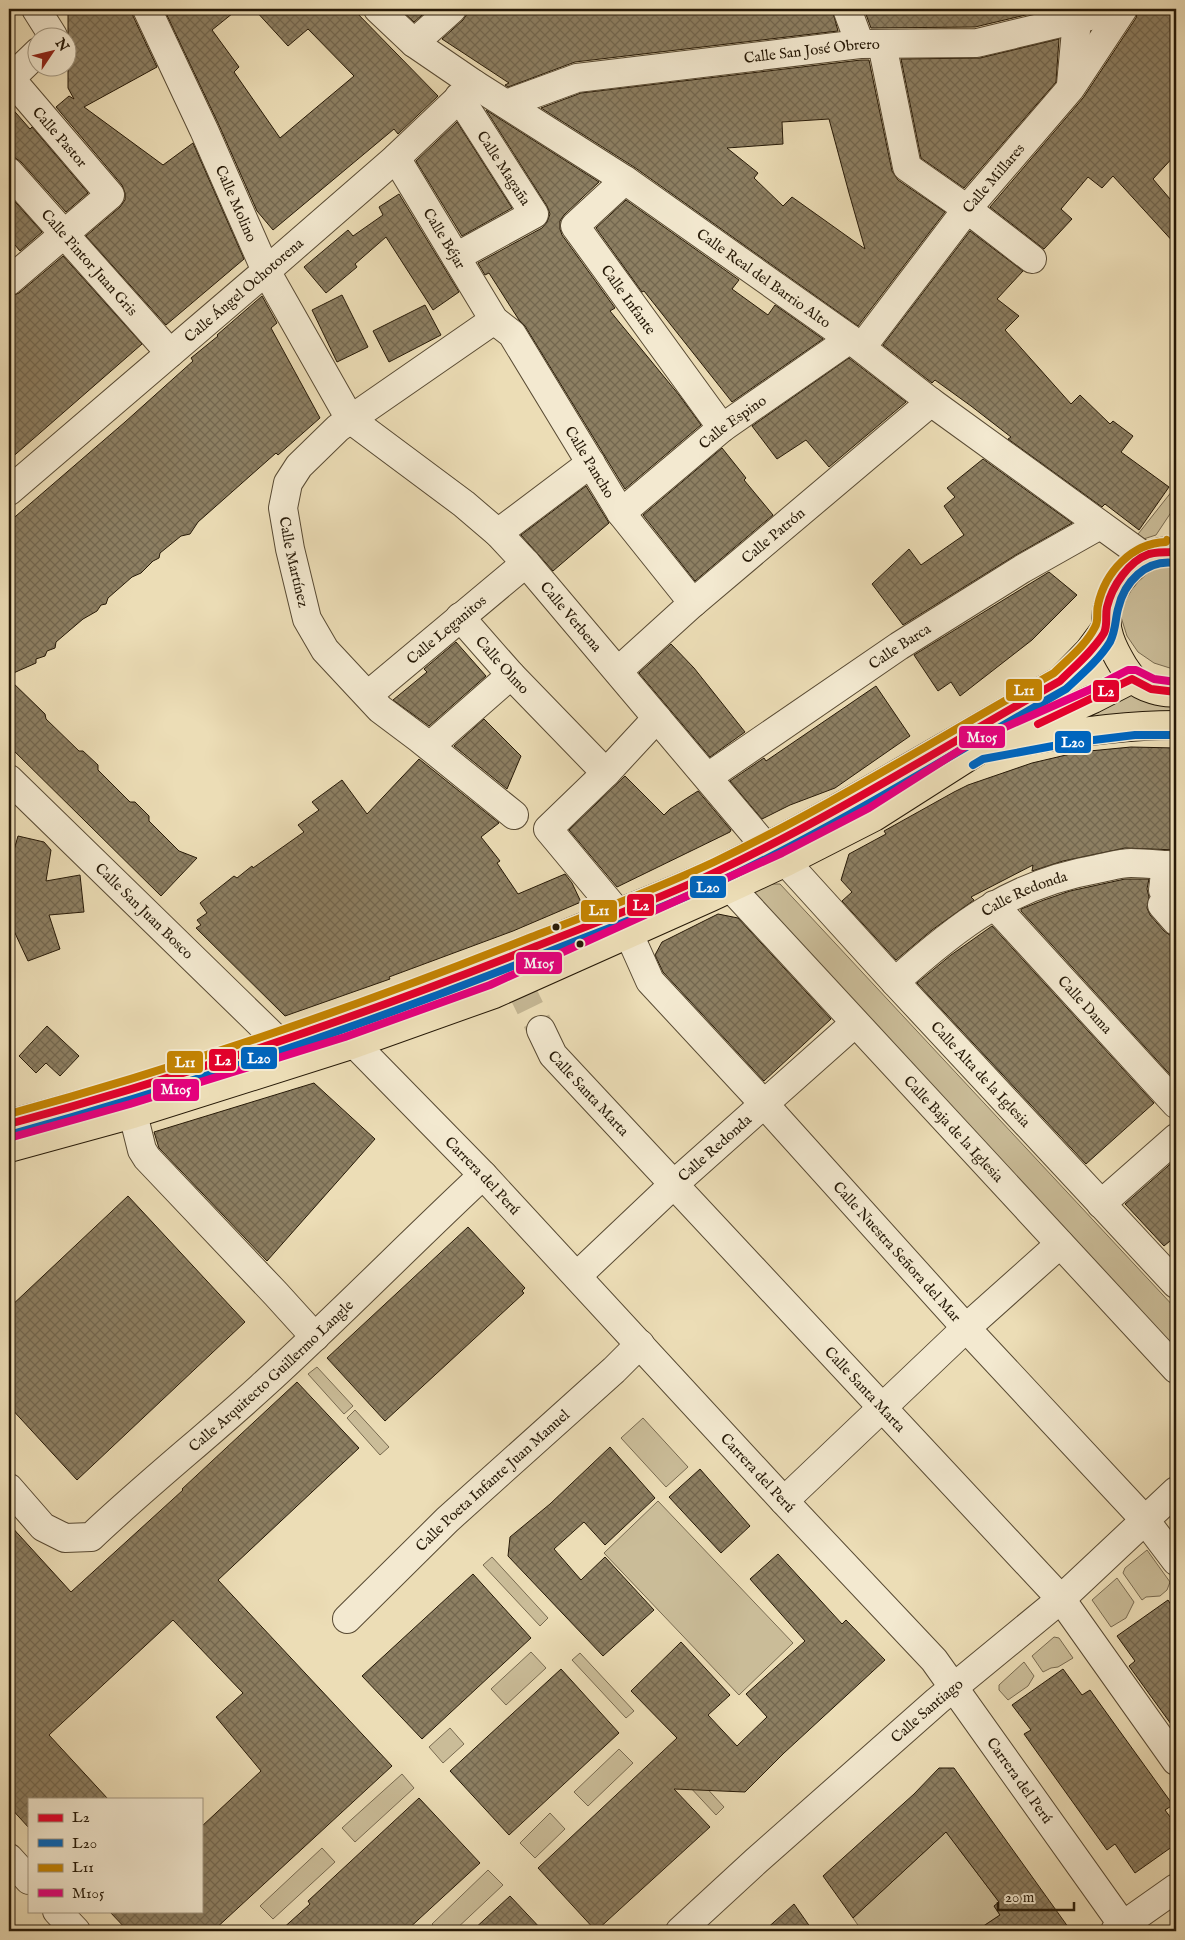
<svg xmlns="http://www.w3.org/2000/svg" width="1185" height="1940" font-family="'IM FELL English',serif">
	<defs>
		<pattern id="building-cross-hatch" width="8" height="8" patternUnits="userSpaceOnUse" patternTransform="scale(1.25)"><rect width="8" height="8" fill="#8d7f62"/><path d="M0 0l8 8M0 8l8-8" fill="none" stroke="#73674f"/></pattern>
	</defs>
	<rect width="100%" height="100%" fill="#ecddb6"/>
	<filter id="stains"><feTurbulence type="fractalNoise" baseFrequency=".004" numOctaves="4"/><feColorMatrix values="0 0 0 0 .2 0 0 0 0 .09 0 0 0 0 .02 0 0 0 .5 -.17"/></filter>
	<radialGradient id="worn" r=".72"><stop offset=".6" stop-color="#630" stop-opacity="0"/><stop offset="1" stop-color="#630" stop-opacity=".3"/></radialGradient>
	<path fill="#cabc98" stroke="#786a50" d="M1176 486V505L1156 535 1131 543Z
		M1176 552V668L1173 669 1154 663 1138 652 1127 636 1121 617 1122 598 1130 580Z
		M1127 670 1176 692V714L1022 732Z
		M770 884H780L1176 1309V1355L752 895 759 887Z
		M317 1367 353 1406 344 1414 308 1374Z
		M355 1410 389 1447 380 1455 347 1418Z
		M643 1418 688 1467 666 1487 621 1438Z
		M658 1501 793 1643 739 1695 604 1553Z
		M1147 1550 1170 1582 1167 1590 1160 1596 1146 1597 1142 1600 1123 1573 1125 1568Z
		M492 1557 548 1618 540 1626 483 1565Z
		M1117 1578 1134 1602 1126 1618 1111 1627 1092 1600Z
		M1054 1637 1059 1638 1073 1658 1058 1667 1051 1668 1043 1672 1032 1656Z
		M531 1652 546 1668 506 1705 491 1689Z
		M580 1653 634 1711 626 1718 572 1660Z
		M1024 1662 1034 1676 1028 1686 1008 1700 999 1690V1685Z
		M450 1728 464 1744 443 1763 429 1747Z
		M670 1748 724 1807 716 1815 661 1756Z
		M619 1749 633 1763 588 1806 574 1792Z
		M402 1774 414 1788 355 1842 342 1828Z
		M550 1813 565 1829 535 1858 520 1843Z
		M948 1830 959 1849 999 1902 994 1906 1000 1915 976 1931H862L853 1918Z
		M322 1848 335 1862 273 1919 260 1906Z
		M488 1870 503 1885 454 1931H439L432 1924Z"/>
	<path fill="url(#building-cross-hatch)" stroke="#261907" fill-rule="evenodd" d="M68 9H132L133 16 157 67 84 107 163 165 193 143 244 259 166 325 86 236 120 207 125 200V193L122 185 56 107 69 96 74 99 68 88Z
		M164 9H238L212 30 239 67 234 72 280 138 354 76 308 29 288 46 254 9H353L438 96 398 134 394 129 273 230 257 211 218 123Z
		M400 9H429L414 22Z
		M467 9H832L838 31 575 62 508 87 505 85 509 83 442 39 463 20 467 14Z
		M864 9H1051L975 27 871 28Z
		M1138 9H1176V154L1153 179 1176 206V245L1113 176 1102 188 1088 177 1061 209 1072 219 1044 249 990 207 1083 98 1136 18Z
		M1059 39 1056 82 964 188 921 158 901 59 980 58Z
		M861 60H869L892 171 898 180 945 212 858 326 634 167 541 108 581 93ZM829 119 849 193 865 249 792 197 783 206 754 178 758 173 727 148 783 144 782 122Z
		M9 105 30 129 32 127 88 193 66 212 21 162 14 157H9Z
		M486 110 599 182 564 215 560 221V229L562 235 615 308 610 311 679 395 701 425 625 489 525 326 519 320 489 273 485 275 478 263 542 228 547 222 550 214 547 206Z
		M457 122 512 208 462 236 416 161Z
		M399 194 459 292 433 310 386 237 355 264 357 267 326 293 304 267 348 230 353 236 383 215 379 207Z
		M9 195 42 232 20 251 9 238Z
		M626 200 739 280 732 289 768 315 775 305 823 339 732 402 644 291 642 292 596 228Z
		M970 231 1023 271 997 299 1019 316 1005 330 1071 404 1080 395 1110 424 1113 421 1133 436 1121 452 1169 487 1139 530 1105 504 1102 507 1008 439 1011 437 971 406 935 380 932 383 883 345Z
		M63 256 142 344 9 460V297L19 293Z
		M342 295 368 347 337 362 312 310Z
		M262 296 277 323 271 328 320 418 278 455 276 453 198 522 190 534 181 536 160 553 159 558 153 561 141 573 132 577 108 598 106 604 101 605 97 611 83 619 56 642 55 648 47 651 45 656 36 659V663L9 675V522L125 422 193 361 191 358 218 336 217 335Z
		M425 305 441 335 389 362 373 331Z
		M849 358 906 402 829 467 806 440 777 459 752 426Z
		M722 448 746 478 744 480 773 515 695 581 643 515Z
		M983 459 1072 523 1014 556 903 625 872 584 909 549 921 565 964 535 944 506 955 497 947 488Z
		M586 486 609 523 553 571 521 535Z
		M1049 572 1077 595 1032 640 960 696 951 682 938 691 914 655Z
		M456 642 486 676 429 726 393 700 427 672 424 669Z
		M671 644 694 668 745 732 710 757 639 673Z
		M9 679 45 714 46 719 79 751H83L98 765V770L130 802H135L149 816V821L179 851 197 858 161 896 9 746Z
		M876 686 910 736 835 788 790 805 762 819 730 781 764 758 766 761Z
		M484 719 521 756 507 789 454 746Z
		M1131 747 1176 748V850L1125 848 1063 861 1032 871 1033 865 971 897 974 900 932 930 896 960 842 901 852 892 841 880 849 854 886 834 884 831 954 792 968 785 1032 763 1079 752Z
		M419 759 499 823 481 837 500 861 497 863 518 894 565 874 572 883 581 902 513 931 389 977 390 979 285 1016 196 928 201 925 197 920 207 913 200 903 234 876 237 878 252 866 253 868 304 832 298 825 319 810 312 802 342 780 367 814Z
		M625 776 664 815 670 809 698 791 731 830 730 832 617 887 569 830Z
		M18 836 44 842 51 850 46 881 80 875 84 912 49 915 60 949 28 961 14 931 9 929V865L10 864Z
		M1125 879H1149L1147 889 1149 897 1147 908 1150 915 1164 931 1171 936H1176V1081L1021 911V909L1044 900 1070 891Z
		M718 914 738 918 831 1019 764 1081 663 972 655 955 662 942Z
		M992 926 1154 1103 1086 1164 917 983 951 955Z
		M47 1026 79 1056 60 1076 46 1063 36 1073 19 1056Z
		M314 1083 375 1139 267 1261 159 1148 154 1132Z
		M1176 1159V1236L1164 1246 1125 1204Z
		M128 1196 245 1322 77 1480 9 1406V1308Z
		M468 1227 525 1288 522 1291 524 1293 385 1421 327 1358Z
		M297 1382 359 1448 218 1580 392 1766 213 1931H128L109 1911H201V1827L261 1771 216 1717 243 1693 173 1620 49 1735 108 1799H29V1828L9 1806V1524L71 1592 183 1490 182 1489Z
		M610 1447 655 1498 605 1545 584 1522 554 1549 581 1580 605 1557 654 1610 603 1656 508 1556 510 1537 550 1504Z
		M700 1469 750 1526 721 1553 669 1497Z
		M778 1554 842 1624 846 1620 885 1660 784 1753 745 1792 674 1789 710 1827 596 1931 538 1868 677 1738 631 1691 681 1642 730 1695 708 1715 737 1746 767 1717 746 1694 805 1641 750 1579Z
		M473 1574 531 1638 422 1739 362 1676Z
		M1168 1600 1176 1612V1731L1129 1666 1135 1661 1117 1636Z
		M561 1669 619 1733 509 1835 450 1771Z
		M1063 1669 1082 1695 1090 1690 1173 1805 1165 1810 1176 1825V1844L1135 1873 1115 1844 1107 1850 1024 1734 1031 1730 1012 1705Z
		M939 1768H954L1071 1931H976L1000 1915 994 1906 999 1902 946 1832 853 1918 823 1876 914 1794Z
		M419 1798 480 1863 406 1931H280L310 1904 308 1901Z
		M510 1896 543 1931H472Z
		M794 1904 813 1931H764Z"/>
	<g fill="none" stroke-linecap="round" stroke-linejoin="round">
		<path stroke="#c4b693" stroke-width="28" stroke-dasharray="28 14" stroke-linecap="butt" d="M518 983 541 1030"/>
		<g stroke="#584a33" stroke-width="30">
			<g id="minor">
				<path d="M36 9 53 36 52 38"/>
				<path id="s1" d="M147 9 204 130 266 271 350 419 464 504 498 533 526 563 765 846"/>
				<path id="s2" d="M378 9 414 43 474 84 625 180 850 339 931 402 1145 557"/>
				<path d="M847 9 860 44"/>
				<path d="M1069 9 1077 20 1071 84"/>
				<path d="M414 43 452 9"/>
				<path d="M882 44 907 167 967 209 1032 259"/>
				<path d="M9 80 38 52"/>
				<path id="s3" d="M506 104 577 78 860 44 977 43 1120 9"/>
				<path id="s4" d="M396 158 494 320 512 334 621 513 693 603"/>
				<path id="s5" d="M9 172 170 353"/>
				<path id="s6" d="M625 180 575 226 722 428"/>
				<path d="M456 257 534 214 459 97"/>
				<path d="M9 281 110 195 10 78"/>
				<path id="s7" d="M494 320 338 428 299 466 288 483 283 508 290 549 307 619 325 650 380 709 420 739 514 815"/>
				<path id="s8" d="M862 347 967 209 1070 89 1123 9"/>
				<path id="s9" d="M9 491 266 271 396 158 474 84"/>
				<path id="s10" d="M621 513 722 428 850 339"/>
				<path d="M498 533 591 463"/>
				<path id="s11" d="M460 617 511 675 606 773"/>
				<path id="s12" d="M618 671 693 603 931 402"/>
				<path id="s13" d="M368 695 526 563"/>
				<path d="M430 746 511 675"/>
				<path id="s14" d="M708 777 899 646 1022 569 1100 525"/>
				<path id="s15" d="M9 779 280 1043"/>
				<path id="s16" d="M786 862 895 982 1176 1284"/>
				<path id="s17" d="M731 888 1176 1369"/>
				<path d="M1163 890 1166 865"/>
				<path id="s18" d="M994 905 1176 1104"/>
				<path d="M1162 905 1176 921"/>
				<path d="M618 913 548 829 606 773 657 718"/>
				<path id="s19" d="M629 934 650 981 765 1105 966 1328 1145 1520 1176 1561"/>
				<path id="s20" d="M895 982C958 925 1011 884 1097 869 1108 867 1120 863 1131 863 1146 863 1161 865 1176 866"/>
				<path id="s21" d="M339 1028 483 1175 784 1501 934 1660 1127 1931"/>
				<path id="s22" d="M541 1030 553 1055 1061 1599 1176 1761"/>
				<path d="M133 1114 142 1150 147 1158 276 1294 315 1337"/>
				<path d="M1101 1204 1176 1138"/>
				<path id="s23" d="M577 1276 673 1185 855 1023"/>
				<path id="s24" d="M9 1488 43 1527 65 1538 91 1537C146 1485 205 1438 261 1387 337 1318 408 1245 483 1175"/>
				<path d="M784 1501 966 1328 1060 1244"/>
				<path id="s25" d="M347 1619 447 1520 614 1370 640 1344"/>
				<path d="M9 1858 29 1880"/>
				<path d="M57 1911 76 1931"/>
				<path id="s26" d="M680 1931 756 1861 937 1701 1061 1599 1176 1491"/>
				<path d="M1115 1931 1176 1888"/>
			</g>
		</g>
		<g stroke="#261907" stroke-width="30">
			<path id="major" d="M1176 553C1163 549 1148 554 1137 563 1123 574 1113 588 1108 606 1102 628 1113 649 1124 667 1127 671 1130 676 1133 679 1143 688 1163 694 1176 692
				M1025 741C1075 732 1125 725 1176 725
				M9 1124C197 1075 379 1010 559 937 612 915 666 895 718 871 836 814 946 744 1060 681L1089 651 1106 628
				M9 1148 133 1114 348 1046 494 994 711 897 786 862 874 817 979 750 1093 699 1132 679"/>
		</g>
		<use href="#minor" stroke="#f3e9d0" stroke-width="28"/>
		<use href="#major" stroke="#ecddb6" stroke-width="28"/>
		<g stroke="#f3e9d0" stroke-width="11">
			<path id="bus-1" d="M1038 724 1132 679 1151 689 1176 692
				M9 1124C187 1076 361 1016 532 948 594 923 658 900 718 871 836 815 946 745 1060 681 1075 666 1093 651 1104 633 1108 624 1105 616 1107 607 1112 586 1129 561 1149 554 1157 552 1164 552 1172 552L1176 545"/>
		</g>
		<g stroke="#f3e9d0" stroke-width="11">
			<path id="bus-2" d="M973 765 983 759 1069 743 1135 735H1176
				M12 1134C190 1085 364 1025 536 957 598 932 662 909 723 880 841 824 952 754 1066 689 1081 675 1099 660 1110 642 1116 630 1115 620 1118 609 1124 582 1146 559 1175 563"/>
		</g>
		<g stroke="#f3e9d0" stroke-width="11">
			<path id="bus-3" d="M9 1114C186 1066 359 1006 529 938 591 914 654 890 714 862 831 806 941 736 1054 673 1068 659 1086 645 1095 627 1099 621 1096 612 1098 605 1105 572 1132 543 1166 542L1167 540"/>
		</g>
		<g stroke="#f3e9d0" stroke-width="11">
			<path id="bus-4" d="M9 1138 130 1104 345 1037 490 985 782 853 869 808 974 741 1089 690 1128 670H1136L1154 679 1176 682"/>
		</g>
		<use href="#bus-1" stroke="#e4002b" stroke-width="8"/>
		<use href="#bus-2" stroke="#0065bd" stroke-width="8"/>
		<use href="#bus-3" stroke="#c38302" stroke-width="8"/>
		<use href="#bus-4" stroke="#e5007d" stroke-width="8"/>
	</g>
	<g fill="#261907" stroke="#f3e9d0" stroke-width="2">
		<circle cx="556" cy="927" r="4.5"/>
		<circle cx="580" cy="944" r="4.5"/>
	</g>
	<g text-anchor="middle" stroke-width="5" stroke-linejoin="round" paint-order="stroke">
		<g font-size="15" fill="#261907" stroke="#f3e9d0">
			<text dy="5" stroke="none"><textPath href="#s3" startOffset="312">Calle San José Obrero</textPath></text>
			<text transform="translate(60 137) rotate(49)" y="5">Calle Pastor</text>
			<text transform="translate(504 168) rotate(57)" y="5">Calle Magaña</text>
			<text dy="5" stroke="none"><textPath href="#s8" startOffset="214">Calle Millares</textPath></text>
			<text dy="5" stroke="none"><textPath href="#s1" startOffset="214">Calle Molino</textPath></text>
			<text dy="5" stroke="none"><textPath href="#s4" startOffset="94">Calle Béjar</textPath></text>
			<text dy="5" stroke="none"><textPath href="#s5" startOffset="121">Calle Pintor Juan Gris</textPath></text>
			<text dy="5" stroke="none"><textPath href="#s2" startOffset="471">Calle Real del Barrio Alto</textPath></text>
			<text dy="5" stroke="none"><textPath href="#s9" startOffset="309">Calle Ángel Ochotorena</textPath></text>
			<text dy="5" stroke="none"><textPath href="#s6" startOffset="159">Calle Infante</textPath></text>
			<text dy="5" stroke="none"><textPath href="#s10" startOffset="144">Calle Espino</textPath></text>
			<text dy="5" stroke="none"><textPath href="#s4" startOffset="362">Calle Pancho</textPath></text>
			<text dy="5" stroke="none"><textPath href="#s12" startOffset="206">Calle Patrón</textPath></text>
			<text dy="5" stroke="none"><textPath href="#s7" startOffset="345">Calle Martínez</textPath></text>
			<text dy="5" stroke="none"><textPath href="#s1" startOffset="756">Calle Verbena</textPath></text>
			<text dy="5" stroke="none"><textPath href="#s13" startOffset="102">Calle Leganitos</textPath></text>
			<text dy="5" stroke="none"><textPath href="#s14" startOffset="232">Calle Barca</textPath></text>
			<text dy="5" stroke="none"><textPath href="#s11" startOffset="64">Calle Olmo</textPath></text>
			<text dy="5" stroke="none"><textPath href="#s20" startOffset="158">Calle Redonda</textPath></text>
			<text dy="5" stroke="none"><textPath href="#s15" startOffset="189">Calle San Juan Bosco</textPath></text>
			<text dy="5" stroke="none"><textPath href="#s18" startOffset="135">Calle Dama</textPath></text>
			<text dy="5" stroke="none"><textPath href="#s16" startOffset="288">Calle Alta de la Iglesia</textPath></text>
			<text dy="5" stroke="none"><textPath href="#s22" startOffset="80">Calle Santa Marta</textPath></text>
			<text dy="5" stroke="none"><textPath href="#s17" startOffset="328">Calle Baja de la Iglesia</textPath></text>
			<text dy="5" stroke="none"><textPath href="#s23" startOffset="188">Calle Redonda</textPath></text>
			<text dy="5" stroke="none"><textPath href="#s21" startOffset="206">Carrera del Perú</textPath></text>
			<text dy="5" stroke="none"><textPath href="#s19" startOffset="418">Calle Nuestra Señora del Mar</textPath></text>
			<text dy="5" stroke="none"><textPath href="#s24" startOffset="344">Calle Arquitecto Guillermo Langle</textPath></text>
			<text dy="5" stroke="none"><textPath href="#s22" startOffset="485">Calle Santa Marta</textPath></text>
			<text dy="5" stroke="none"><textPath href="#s21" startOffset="611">Carrera del Perú</textPath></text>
			<text dy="5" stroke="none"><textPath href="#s25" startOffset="201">Calle Poeta Infante Juan Manuel</textPath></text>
			<text dy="5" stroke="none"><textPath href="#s26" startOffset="331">Calle Santiago</textPath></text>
			<text dy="5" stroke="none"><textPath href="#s21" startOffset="1016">Carrera del Perú</textPath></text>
		</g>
	</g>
	<g stroke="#f3e9d0" stroke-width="2">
		<rect x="1005" y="678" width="38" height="24" rx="5" fill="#c38302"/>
		<rect x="1092" y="679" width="28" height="24" rx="5" fill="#e4002b"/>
		<rect x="958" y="725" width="48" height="24" rx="5" fill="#e5007d"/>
		<rect x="1054" y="730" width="38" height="24" rx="5" fill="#0065bd"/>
		<rect x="689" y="875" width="38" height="24" rx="5" fill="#0065bd"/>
		<rect x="626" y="893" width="29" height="24" rx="5" fill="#e4002b"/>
		<rect x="580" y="899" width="38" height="24" rx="5" fill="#c38302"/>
		<rect x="515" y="951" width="48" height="24" rx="5" fill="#e5007d"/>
		<rect x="240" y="1046" width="38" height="24" rx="5" fill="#0065bd"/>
		<rect x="208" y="1048" width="29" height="24" rx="5" fill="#e4002b"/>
		<rect x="166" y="1050" width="38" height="24" rx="5" fill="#c38302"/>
		<rect x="152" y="1078" width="48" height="24" rx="5" fill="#e5007d"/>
	</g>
	<g font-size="14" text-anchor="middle" font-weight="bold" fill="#fff">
		<text x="1024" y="695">L11</text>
		<text x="1106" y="696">L2</text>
		<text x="982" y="742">M105</text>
		<text x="1073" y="747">L20</text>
		<text x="708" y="892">L20</text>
		<text x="641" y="910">L2</text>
		<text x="599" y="915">L11</text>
		<text x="539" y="968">M105</text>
		<text x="259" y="1063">L20</text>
		<text x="223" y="1065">L2</text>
		<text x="185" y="1067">L11</text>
		<text x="176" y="1094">M105</text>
	</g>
	<rect width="1185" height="1940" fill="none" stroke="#ecddb6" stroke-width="30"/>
	<rect x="10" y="10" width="1165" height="1920" fill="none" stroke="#261907" stroke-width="2.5"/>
	<rect x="15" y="15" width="1155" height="1910" fill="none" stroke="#261907"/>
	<rect x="28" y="1798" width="175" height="115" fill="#f3e9d0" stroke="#a19680"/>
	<rect x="38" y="1814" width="25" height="8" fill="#e4002b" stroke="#a19680"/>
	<text x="72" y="1822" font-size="15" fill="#261907">L2</text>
	<rect x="38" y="1839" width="25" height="8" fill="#0065bd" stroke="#a19680"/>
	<text x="72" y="1848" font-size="15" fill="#261907">L20</text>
	<rect x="38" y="1864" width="25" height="8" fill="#c38302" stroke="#a19680"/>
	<text x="72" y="1872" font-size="15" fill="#261907">L11</text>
	<rect x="38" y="1889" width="25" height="8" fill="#e5007d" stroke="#a19680"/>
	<text x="72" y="1898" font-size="15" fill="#261907">M105</text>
	<g transform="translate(52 52) rotate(55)"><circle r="24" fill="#f3e9d0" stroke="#a19680"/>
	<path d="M0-4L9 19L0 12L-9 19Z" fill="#8f2418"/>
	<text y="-8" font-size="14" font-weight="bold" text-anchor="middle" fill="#261907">N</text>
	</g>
	<path d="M998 1902v8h76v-8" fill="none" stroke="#261907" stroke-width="2.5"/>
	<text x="1005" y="1902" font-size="15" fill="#261907" stroke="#f3e9d0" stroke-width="4" paint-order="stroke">20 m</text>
	<rect width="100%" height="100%" filter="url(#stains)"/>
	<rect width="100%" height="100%" fill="url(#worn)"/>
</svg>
